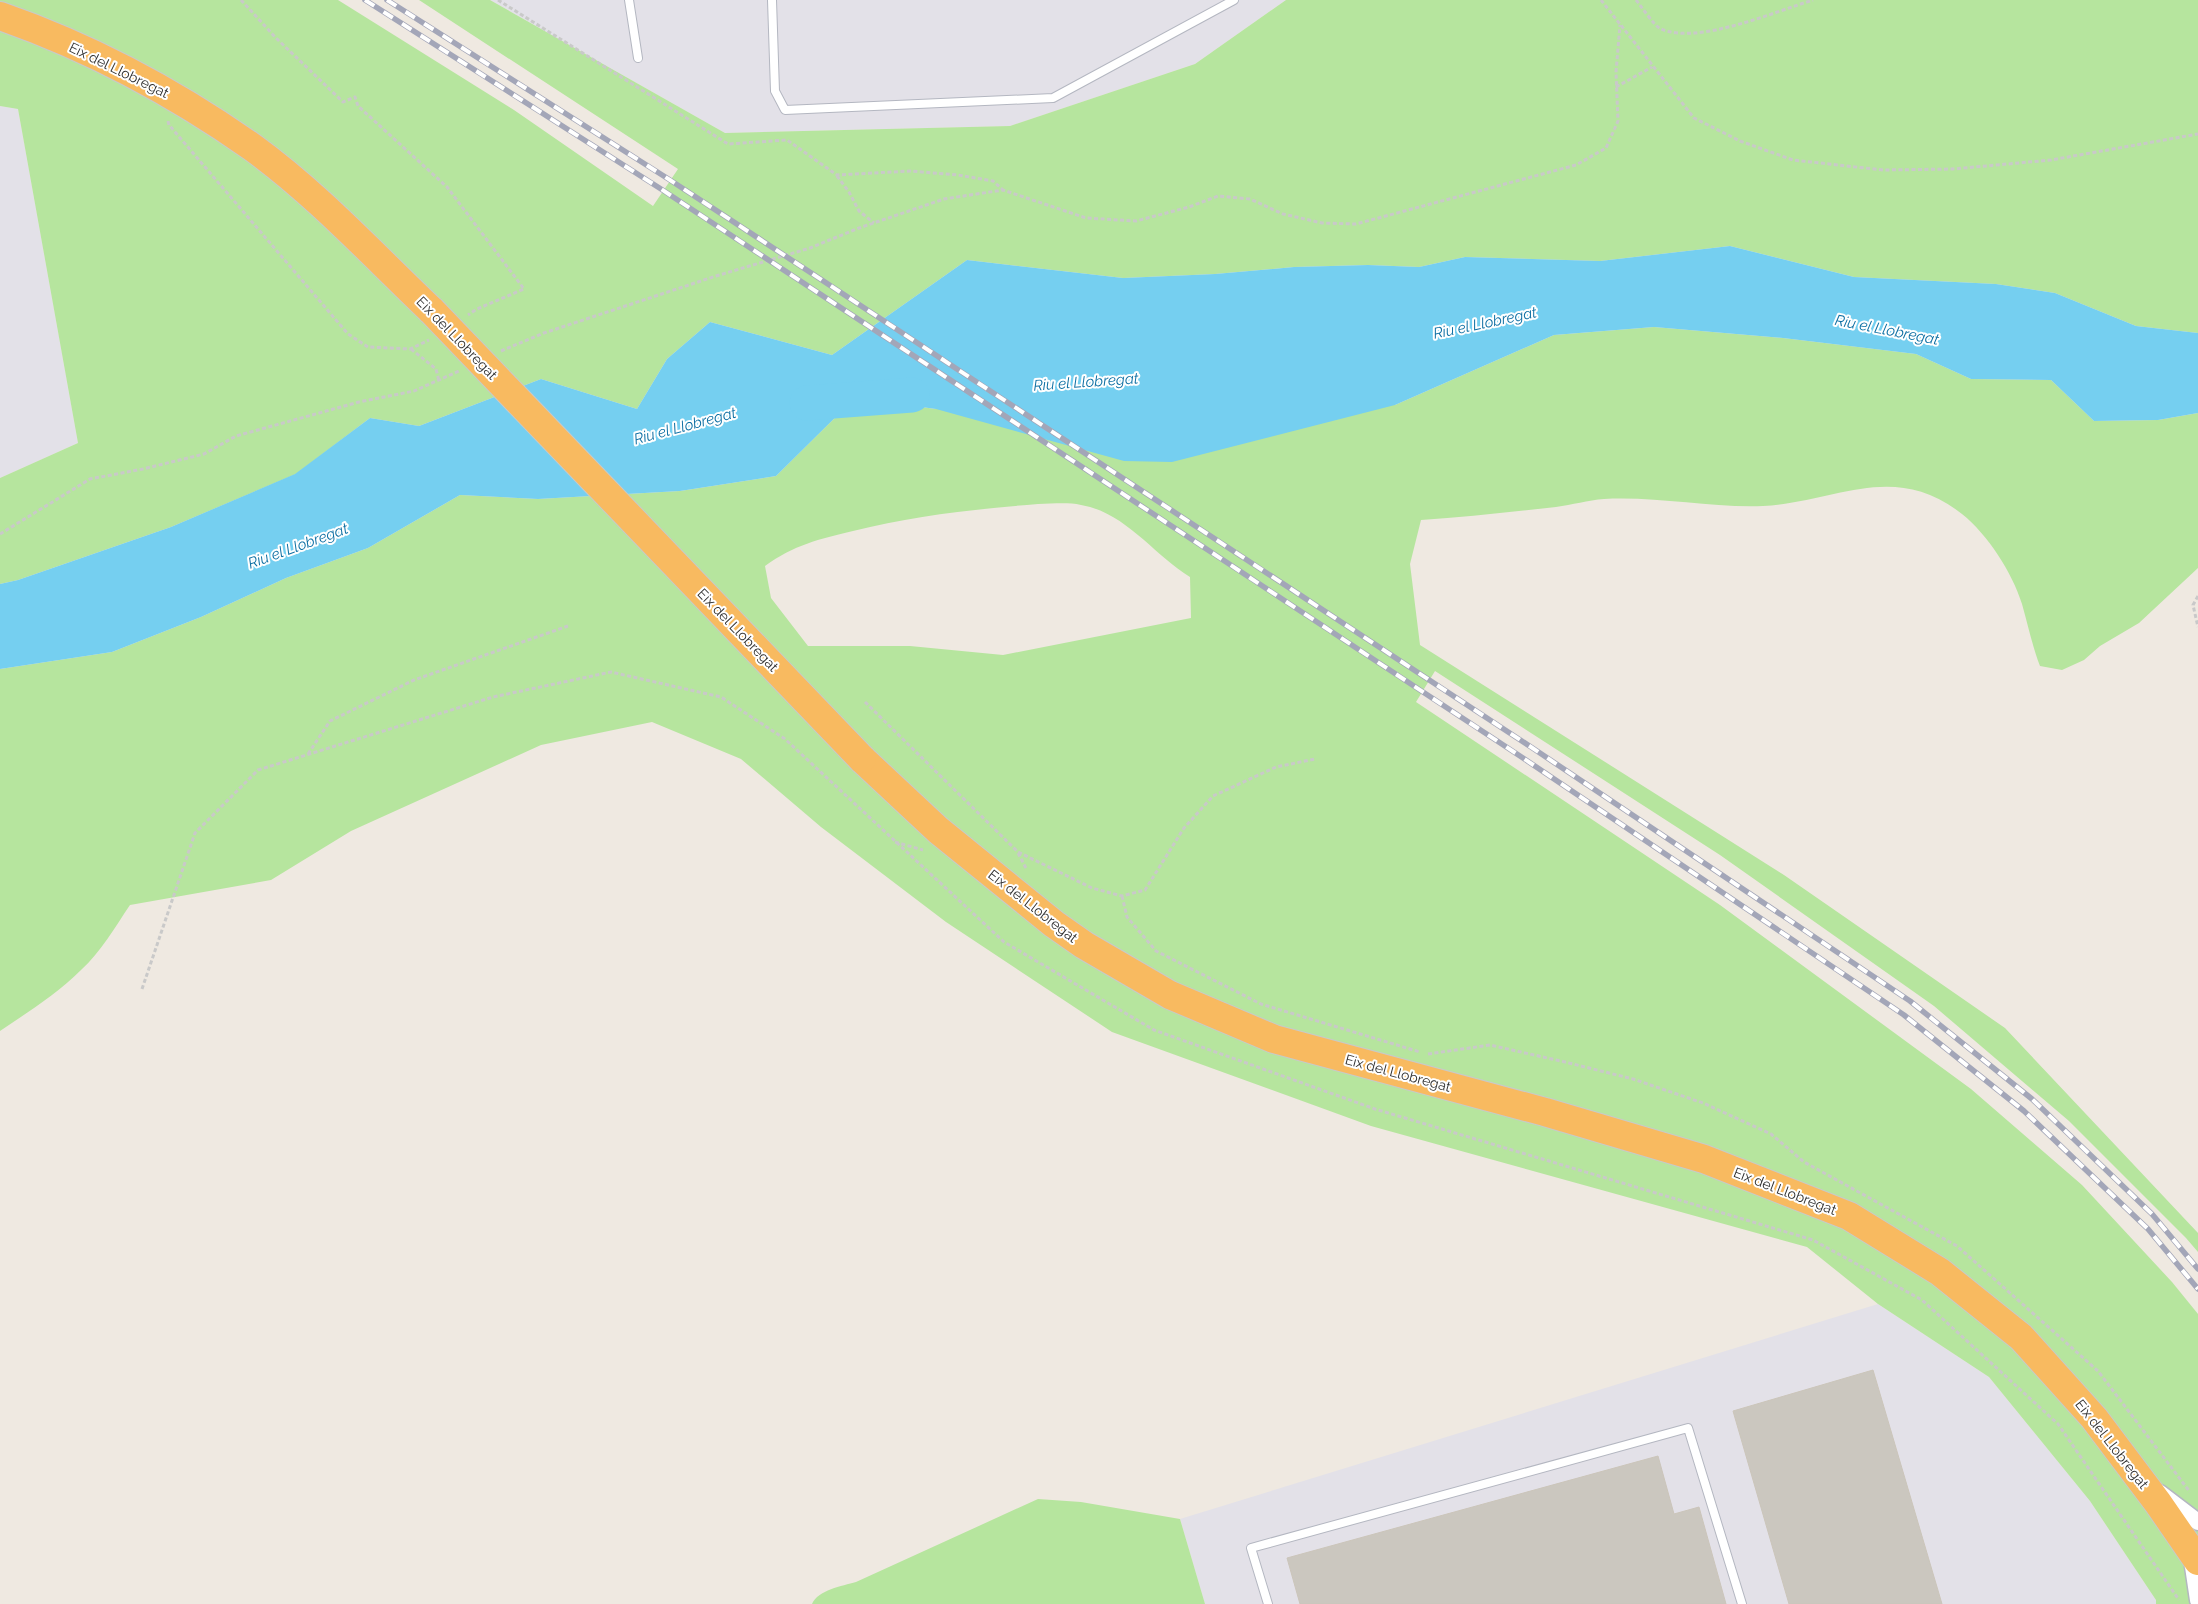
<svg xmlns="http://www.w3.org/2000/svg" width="2198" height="1604" font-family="Raleway,sans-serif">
	<rect width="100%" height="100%" fill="#efe9e1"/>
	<path fill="#e3e1e8" d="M490 0H1286L1195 64 1010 126 725 133Z
		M0 106 18 109 78 443 0 478Z
		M1878 1304 1989 1377 2090 1501 2156 1600V1604H1205L1180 1519Z"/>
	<path fill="#b6e59e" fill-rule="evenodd" d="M0 0H338L514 110 653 206 678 169 419 0H490L725 133 1010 126 1195 64 1286 0H2198V333L2136 326 2055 293 1996 284 1854 277 1730 246 1600 261 1465 257 1419 267 1368 265 1294 267 1215 274 1123 278 967 260 832 355 710 322 667 359 637 409 541 379 419 426 370 418 296 474 171 527 18 580 0 584V478L78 443 18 109 0 106Z
		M1654 327 1783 338 1916 354 1971 379 2051 380 2094 421 2158 420 2198 413V568L2139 623 2100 646 2084 660 2062 670 2040 666C2032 645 2028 625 2022 604 2012 572 1988 535 1962 514 1894 460 1836 502 1763 506 1711 508 1656 496 1604 499 1588 500 1572 505 1556 507 1511 512 1466 517 1421 520L1410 564 1420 645 1784 875 2005 1028 2198 1233V1252L2186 1238 2069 1121 1934 1006 1720 855 1435 671 1416 702 1720 905 1971 1089 2082 1185 2172 1282 2198 1314V1604H2156V1600L2090 1501 1989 1377 1878 1304 1807 1247 1371 1126 1112 1032 946 922 821 827 741 759 652 722 541 745 351 831 271 880 130 905C115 927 101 952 81 970 57 994 28 1012 0 1031V669L112 652 201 617 286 578 368 548 460 495 538 499 680 491 776 476 855 398 936 409 1395 405 1554 335ZM1038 504C1052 504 1067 502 1081 505 1125 512 1154 555 1190 577L1191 618 1003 655 910 646H808L771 598 765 566C794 545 819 539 853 531 913 516 975 509 1038 504Z
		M1038 1499 1081 1502 1180 1519 1205 1604H812C818 1590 842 1586 856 1582Z"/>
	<path fill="#75cff0" d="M1730 246 1854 277 1996 284 2055 293 2136 326 2198 333V413L2158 420 2094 421 2051 380 1971 379 1916 354 1783 338 1654 327 1554 335 1395 405 1172 462 1124 461 936 409 855 398 776 476 680 491 538 499 460 495 368 548 286 578 201 617 112 652 0 669V584L18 580 171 527 295 474 370 418 419 426 541 379 637 409 667 359 710 322 832 355 967 260 1123 278 1215 274 1294 267 1368 265 1419 267 1465 257 1600 261Z"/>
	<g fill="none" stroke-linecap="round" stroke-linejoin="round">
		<path stroke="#75cff0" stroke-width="35" d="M807 403 912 395"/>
	</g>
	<path fill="#cbc7bf" stroke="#cbc5ba" d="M1873 1370 1942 1604H1789L1733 1411Z
		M1658 1456 1674 1514 1699 1507 1726 1604H1300L1287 1558Z"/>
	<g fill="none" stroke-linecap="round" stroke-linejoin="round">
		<g stroke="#b4b7c1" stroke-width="10">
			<path id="service" d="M629 0 638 58
				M772 0 775 91 785 110 1053 98 1234 0
				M1268 1604 1251 1548 1688 1428 1742 1604"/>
		</g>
		<g stroke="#b4b7c1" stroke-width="19">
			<path id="minor" d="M2160 1493 2198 1522
				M2191 1553 2198 1600"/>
		</g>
		<g stroke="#c9c9c9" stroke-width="30">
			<path id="trunk" d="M0 16C89 47 175 93 252 147 317 194 373 255 432 311
				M862 759 938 830 1054 924 1084 945 1170 995 1274 1039 1545 1112 1704 1159 1849 1216 1940 1272 2021 1337 2094 1418 2158 1503 2198 1561"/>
		</g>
		<path stroke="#c9c9c9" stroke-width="3" stroke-dasharray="4 2.5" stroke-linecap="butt" d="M241 0 276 38 343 102 355 97 358 106 447 187 524 289 477 309 468 315
			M498 0 728 144 787 140 837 175 910 171 958 175 993 181 1003 190
			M1601 0 1694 118 1740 141 1793 160 1883 170 1953 169 2051 160 2198 134
			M1636 0C1642 7 1654 26 1661 29 1698 45 1774 12 1813 0
			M1616 87 1652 67
			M168 121 169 125 348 334 368 347 410 349 429 340
			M837 176 849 192 859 211 874 223
			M411 349 436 369 439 381
			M501 351 544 333 716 276 810 248 859 228 944 199 1003 190 1086 218 1136 221 1189 207 1218 196 1250 199 1283 214 1322 223 1356 224 1576 165 1606 148 1618 121 1616 72 1620 25
			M0 534 90 479 143 469 204 454 236 436 359 402 414 391 459 371
			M2198 596 2193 605 2198 627
			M865 702 1018 852 1092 888 1122 896 1145 890 1184 828 1213 796 1276 767 1315 759
			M308 754 330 721 414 680 568 626
			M895 842 923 850
			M1018 853 1027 870
			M1122 896 1127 917 1156 951 1261 1004 1420 1052
			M142 989 195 833 258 770 493 697 611 672 721 697 785 739 1004 942 1154 1030 1375 1109 1813 1240 1922 1300 2058 1424 2179 1600
			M1428 1054 1490 1045 1565 1062 1633 1079 1703 1103 1771 1134 1804 1162 1957 1246 2098 1371 2190 1492"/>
		<use href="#service" stroke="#fff" stroke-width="8"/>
		<use href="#minor" stroke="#fff" stroke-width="16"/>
		<use href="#trunk" stroke="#f8ba60" stroke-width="28"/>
		<g stroke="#a3a6b8" stroke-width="5.5">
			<path id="rail" d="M365 0 661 189 1523 758 1904 1015 2024 1111 2148 1229 2198 1289
				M387 0 670 180 1531 747 1910 1001 2032 1099 2152 1214 2198 1269"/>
		</g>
		<use href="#rail" stroke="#fff" stroke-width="4" stroke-dasharray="11" stroke-linecap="butt"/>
		<g stroke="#c9c9c9" stroke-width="30" stroke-linecap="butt">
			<path id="trunk-bridge" d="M432 311 862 759"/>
		</g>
		<use href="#trunk-bridge" stroke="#f8ba60" stroke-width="28"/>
	</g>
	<g text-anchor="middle" stroke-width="4" stroke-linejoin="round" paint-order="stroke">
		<g font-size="14" fill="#2e2e2e" stroke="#fff">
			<text transform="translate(119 70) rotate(26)" y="5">Eix del Llobregat</text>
			<text transform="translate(457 338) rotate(46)" y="5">Eix del Llobregat</text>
			<text transform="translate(738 630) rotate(46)" y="5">Eix del Llobregat</text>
			<text transform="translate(1033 906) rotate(38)" y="5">Eix del Llobregat</text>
			<text transform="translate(1398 1073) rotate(15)" y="5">Eix del Llobregat</text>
			<text transform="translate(1785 1191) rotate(21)" y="5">Eix del Llobregat</text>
			<text transform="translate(2112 1444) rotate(52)" y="5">Eix del Llobregat</text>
		</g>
		<g font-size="15" font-style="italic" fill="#0d6fa3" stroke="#fff">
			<text transform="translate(1485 323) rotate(-12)" y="5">Riu el Llobregat</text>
			<text transform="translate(1887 330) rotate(11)" y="5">Riu el Llobregat</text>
			<text transform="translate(1086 382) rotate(-4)" y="5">Riu el Llobregat</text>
			<text transform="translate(685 426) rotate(-15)" y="5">Riu el Llobregat</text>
			<text transform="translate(298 546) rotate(-20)" y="5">Riu el Llobregat</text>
		</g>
	</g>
</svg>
